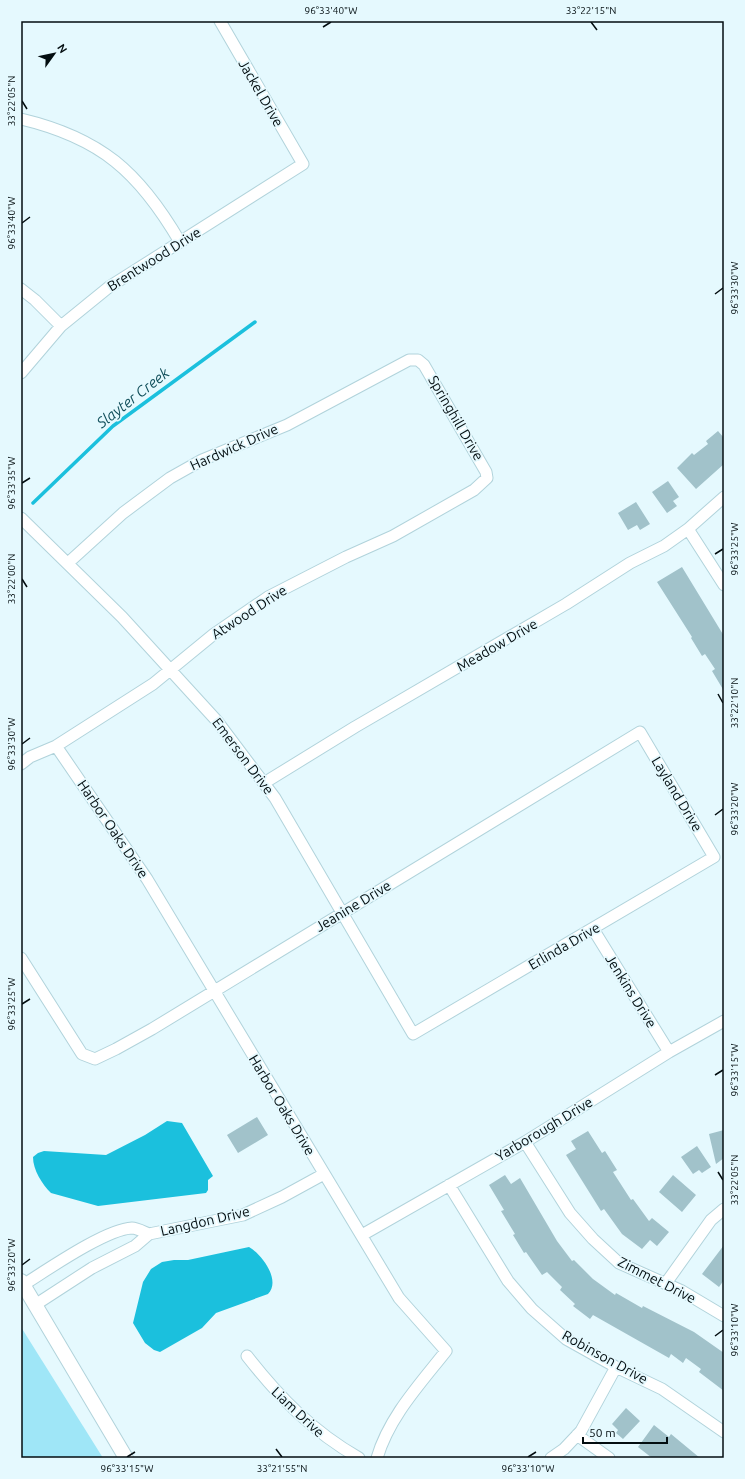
<svg xmlns="http://www.w3.org/2000/svg" width="745" height="1479" font-family="Ubuntu,sans-serif">
	<rect width="100%" height="100%" fill="#e5f9fe"/>
	<path fill="#9fe6f7" d="M21 1327 103 1458H21Z"/>
	<path fill="#1bc0dd" d="M167 1121 182 1123 213 1176 208 1180V1190L206 1193 98 1206 51 1193C42 1184 33 1170 33 1157L38 1153 44 1151 106 1155 145 1135Z
		M249 1247C263 1255 281 1281 268 1294L216 1313 202 1328 160 1352 154 1350 145 1343 133 1323 143 1282 151 1269 162 1262 174 1260H188Z"/>
	<g fill="none" stroke-linecap="round" stroke-linejoin="round">
		<path stroke="#1bc0dd" stroke-width="3.5" d="M33 503 113 426 255 322"/>
	</g>
	<path fill="#a1c2ca" d="M718 431 724 438V464L696 489 677 468 692 453 694 455 708 444 706 441Z
		M668 481 679 497 673 501 677 506 667 513 652 492Z
		M636 502 650 524 640 530 637 525 628 530 618 513Z
		M682 567 724 636V691L712 671 715 669 705 654 702 656 691 638 692 637 657 582Z
		M257 1117 268 1135 238 1153 227 1135Z
		M724 1130V1158L716 1164 709 1134Z
		M588 1131 602 1153 605 1151 617 1170 613 1172 631 1200 633 1199 649 1221 652 1218 669 1232 657 1246 650 1240 642 1249 622 1234 604 1209 601 1211 566 1155 576 1149 571 1141Z
		M697 1146 711 1167 702 1173 699 1170 693 1174 681 1157Z
		M505 1175 511 1184 520 1178 557 1241 572 1261 574 1260 593 1279 615 1295 616 1293 642 1308 643 1306 694 1332 724 1353V1391L699 1372 701 1369 686 1358 683 1363 671 1354 669 1358 593 1315 590 1319 573 1306 575 1304 560 1290 562 1287 547 1272 542 1275 526 1252 524 1253 513 1235 515 1234 501 1211 504 1210 489 1185Z
		M673 1175 696 1195 682 1212 659 1192Z
		M724 1245V1280L719 1287 702 1274Z
		M626 1408 640 1421 623 1439 616 1433 618 1430 612 1424Z
		M654 1425 669 1437 671 1434 700 1458H652L638 1447Z"/>
	<g fill="none" stroke-linecap="round" stroke-linejoin="round">
		<g stroke="#b1d3db" stroke-width="13">
			<path id="minor" d="M21 119C101 138 139 172 180 242
				M21 289 35 300 61 326
				M21 373 61 326 109 287 303 164 220 21
				M21 518 122 617 217 721 275 798 413 1034 714 857 640 732 152 1029 116 1049 95 1059 82 1054 21 958
				M688 529 724 585
				M56 746 147 879 399 1298 446 1351C420 1384 389 1417 377 1458
				M21 764 30 757 56 746 153 684 214 634 268 597 346 557 393 536 474 490 487 478 486 472 424 365 418 360H409L287 425 202 460 170 478 123 513 68 563
				M264 783 355 727 566 604 630 563 664 546 688 529 724 497
				M593 929 669 1052
				M525 1142 570 1213 593 1239 619 1263 682 1291 724 1316
				M449 1185 508 1281 532 1309 566 1339 616 1367 662 1389 724 1432
				M362 1235 525 1142 669 1052 724 1021
				M666 1283 711 1220 724 1209
				M23 1285C47 1270 106 1229 132 1228 137 1228 144 1232 149 1234
				M35 1305 92 1268 135 1246 149 1234 243 1215 282 1197 324 1174
				M247 1356C280 1398 312 1431 359 1458
				M577 1435 609 1458
				M551 1458 564 1449 581 1431 616 1367"/>
		</g>
		<g stroke="#b1d3db" stroke-width="16">
			<path id="tertiary" d="M21 1281 126 1458"/>
		</g>
		<use href="#minor" stroke="#fff" stroke-width="11"/>
		<use href="#tertiary" stroke="#fff" stroke-width="14"/>
	</g>
	<path fill="none" stroke="#030d10" stroke-width="1.5" d="M591 22 597 30M323 27 331 22M22 101 27 109M22 223 30 217M715 294 723 288M22 483 30 478M715 554 723 549M22 579 27 587M718 694 723 703M22 744 30 738M715 815 723 809M22 1004 30 999M715 1075 723 1070M718 1172 723 1180M22 1265 30 1259M715 1336 723 1330M276 1449 282 1457M127 1457 135 1452M528 1457 536 1452"/>
	<g text-anchor="middle" stroke-width="3.5" stroke-linejoin="round" paint-order="stroke">
		<g font-size="14" fill="#030d10" stroke="#e5f9fe">
			<text transform="translate(261 93) rotate(60)" y="5">Jackel Drive</text>
			<text transform="translate(154 259) rotate(-32)" y="5">Brentwood Drive</text>
			<text transform="translate(456 418) rotate(60)" y="5">Springhill Drive</text>
			<text transform="translate(234 447) rotate(-24)" y="5">Hardwick Drive</text>
			<text transform="translate(249 612) rotate(-33)" y="5">Atwood Drive</text>
			<text transform="translate(497 645) rotate(-30)" y="5">Meadow Drive</text>
			<text transform="translate(243 756) rotate(53)" y="5">Emerson Drive</text>
			<text transform="translate(677 794) rotate(59)" y="5">Layland Drive</text>
			<text transform="translate(113 829) rotate(56)" y="5">Harbor Oaks Drive</text>
			<text transform="translate(353 906) rotate(-31)" y="5">Jeanine Drive</text>
			<text transform="translate(564 946) rotate(-30)" y="5">Erlinda Drive</text>
			<text transform="translate(631 991) rotate(58)" y="5">Jenkins Drive</text>
			<text transform="translate(282 1105) rotate(59)" y="5">Harbor Oaks Drive</text>
			<text transform="translate(544 1129) rotate(-31)" y="5">Yarborough Drive</text>
			<text transform="translate(205 1221) rotate(-13)" y="5">Langdon Drive</text>
			<text transform="translate(657 1280) rotate(27)" y="5">Zimmet Drive</text>
			<text transform="translate(605 1357) rotate(29)" y="5">Robinson Drive</text>
			<text transform="translate(298 1412) rotate(43)" y="5">Liam Drive</text>
		</g>
		<g font-size="15" font-style="italic" fill="#114f5b" stroke="#e5f9fe">
			<text transform="translate(133 398) rotate(-38)" y="5">Slayter Creek</text>
		</g>
	</g>
	<rect width="745" height="1479" fill="none" stroke="#e5f9fe" stroke-width="44"/>
	<g transform="translate(54 54) rotate(57)" stroke="#e5f9fe" stroke-width="3" paint-order="stroke">
	<path d="M0-3L7 15L0 10L-7 15Z" fill="#030d10"/>
	<text y="-6" font-size="11" font-weight="bold" text-anchor="middle" fill="#030d10">N</text>
	</g>
	<path d="M583 1437v6h84v-6" fill="none" stroke="#030d10" stroke-width="2"/>
	<text x="589" y="1437" font-size="12" fill="#030d10" stroke="#e5f9fe" stroke-width="3" paint-order="stroke">50 m</text>
	<rect x="22" y="22" width="701" height="1435" fill="none" stroke="#030d10" stroke-width="1.5"/>
	<g font-size="10" text-anchor="middle" fill="#030d10">
		<text x="331" y="14">96°33'40"W</text>
		<text x="591" y="14">33°22'15"N</text>
		<text transform="translate(11 101) rotate(-90)" y="4">33°22'05"N</text>
		<text transform="translate(11 223) rotate(-90)" y="4">96°33'40"W</text>
		<text transform="translate(734 288) rotate(-90)" y="4">96°33'30"W</text>
		<text transform="translate(11 483) rotate(-90)" y="4">96°33'35"W</text>
		<text transform="translate(734 549) rotate(-90)" y="4">96°33'25"W</text>
		<text transform="translate(11 579) rotate(-90)" y="4">33°22'00"N</text>
		<text transform="translate(734 703) rotate(-90)" y="4">33°22'10"N</text>
		<text transform="translate(11 744) rotate(-90)" y="4">96°33'30"W</text>
		<text transform="translate(734 809) rotate(-90)" y="4">96°33'20"W</text>
		<text transform="translate(11 1004) rotate(-90)" y="4">96°33'25"W</text>
		<text transform="translate(734 1070) rotate(-90)" y="4">96°33'15"W</text>
		<text transform="translate(734 1180) rotate(-90)" y="4">33°22'05"N</text>
		<text transform="translate(11 1265) rotate(-90)" y="4">96°33'20"W</text>
		<text transform="translate(734 1330) rotate(-90)" y="4">96°33'10"W</text>
		<text x="127" y="1472">96°33'15"W</text>
		<text x="282" y="1472">33°21'55"N</text>
		<text x="528" y="1472">96°33'10"W</text>
	</g>
</svg>
